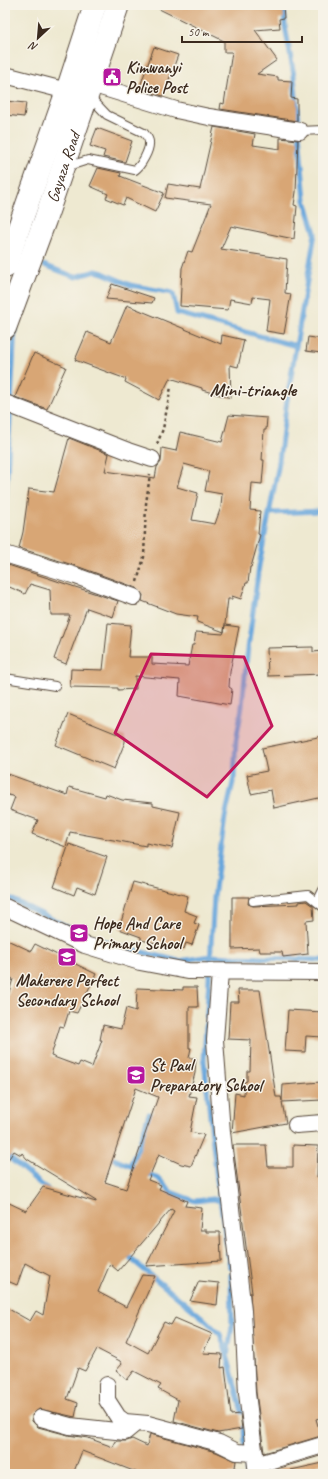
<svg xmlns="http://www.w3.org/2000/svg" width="328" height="1479" font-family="Caveat,sans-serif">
	<rect width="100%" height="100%" fill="#f7f3e8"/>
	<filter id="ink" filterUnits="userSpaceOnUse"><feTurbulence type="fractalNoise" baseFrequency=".025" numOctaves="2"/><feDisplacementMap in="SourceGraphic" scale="8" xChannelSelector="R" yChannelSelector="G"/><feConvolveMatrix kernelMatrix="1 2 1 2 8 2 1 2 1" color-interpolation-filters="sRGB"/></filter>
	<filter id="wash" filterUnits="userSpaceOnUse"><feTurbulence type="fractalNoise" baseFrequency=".012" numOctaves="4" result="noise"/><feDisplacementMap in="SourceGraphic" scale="16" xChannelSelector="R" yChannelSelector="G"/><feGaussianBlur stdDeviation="0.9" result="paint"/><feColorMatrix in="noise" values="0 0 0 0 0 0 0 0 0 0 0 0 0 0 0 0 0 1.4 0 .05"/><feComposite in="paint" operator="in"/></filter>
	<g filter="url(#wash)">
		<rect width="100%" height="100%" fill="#eee9d1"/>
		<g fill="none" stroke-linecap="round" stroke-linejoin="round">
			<path stroke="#6aa7dc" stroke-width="5" d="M44 265 75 277 96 271 103 273 130 285 173 293 177 313 296 346
				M5 511 15 327
				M270 513 323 511
				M5 896 74 930 117 946 179 961 210 956 323 960
				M5 1154 49 1191
				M107 1156 158 1178 171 1192 195 1201 213 1199 221 1201
				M130 1165 138 1148 149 1114
				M125 1254 203 1318 220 1334 227 1354
				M230 1267 217 1180 204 1061 214 897 225 817 234 778 236 741 242 707 247 656 259 566 278 468 287 400 315 233 305 200 294 76 285 26 284 5
				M231 1275 232 1327 227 1355 242 1412
				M244 1428 247 1474"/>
		</g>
		<g id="blocks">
			<path fill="#d8a675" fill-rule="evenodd" d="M151 5H283L284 18 279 19 280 28 255 30 277 60 257 74 278 77V80L292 81 291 98 297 99V121L220 109 221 103 224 104 232 52H224V41Z
				M154 47 178 55 163 96 139 89Z
				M5 101 26 103 24 117 5 115Z
				M214 127 255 134 253 145 280 149V138L298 140 296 192 294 205 297 206 294 239 231 226 221 249 287 259 285 293 291 294 284 334 266 331 270 299 253 297 252 303 230 299 228 310 180 306 182 268 188 251 192 252 211 204 165 198 168 184 200 189Z
				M97 128 132 141 125 162 103 157 105 151 90 146Z
				M98 168 121 173 120 176 164 193 155 212 126 198 123 205 106 198 108 194 90 186Z
				M112 284 154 298 152 303 106 299Z
				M127 305 221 344 222 335 244 340 238 367 230 365 231 398 202 390V388L170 378 159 400 125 382 126 379 75 360 87 332 111 342Z
				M308 337 323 339 321 353 306 351Z
				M34 353 66 367 47 409 15 397Z
				M229 415 267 418 266 430H264L262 460H264L262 484 252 483 250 510 260 511 258 534 260 535 251 567H250L248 583H246L241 599 232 596V599H228L224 632 225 625 239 627 230 672 229 687 232 689 230 705 179 696 180 680 135 676 136 689 118 690V688L70 687 71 669 103 670 108 623 131 625 128 657H152V664L188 666 192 645H194L196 632 223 634 224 632 197 622 198 617 176 614 142 601 143 595 137 588 79 567 19 548 23 532 29 489 54 492 69 438 109 454 105 471 155 478 157 467 161 462 162 448 176 451 180 432 222 442ZM184 464 209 471 205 491 222 494 221 507 215 524 192 520 198 493 177 487Z
				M5 564 118 601 113 617 87 608 66 664 54 659 70 615H51L50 590 30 584 25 594 5 585Z
				M313 647V652L323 651V674L268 676 267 648Z
				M68 714 125 737V742L114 769 56 745Z
				M323 736V797L274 808 271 790 251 794 247 775 267 771 262 748Z
				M5 773 67 795 69 787 105 797 106 794 122 800 153 803V806L180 812 172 848 146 843V846L70 832 66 847 32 834 38 820 10 810 15 797 5 794Z
				M69 844 107 857 95 894 77 887 74 895 54 887Z
				M133 882 188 896 184 911 197 916 194 923 199 925 192 945 186 943 184 949 141 940V937L119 929Z
				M232 897H249L248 904 253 906 299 904V902L306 901 313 906 314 920 306 921 308 954 283 957 282 952H260L259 948 232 949Z
				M5 939 31 951 35 944 96 974 77 1013 69 1011 64 1027 60 1026 51 1056 78 1066 80 1062 92 1067 102 1040H100L103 1025 121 1029 126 1008 136 1011 137 988 183 990V987H197L198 1007H189V1048H191L189 1058H196L195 1073 189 1096 197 1097 190 1132 204 1135 191 1166 181 1164 159 1154 148 1180 161 1185 159 1189 187 1201 185 1206 202 1208 200 1230H206V1232H220L221 1261 146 1266 174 1211 171 1209 118 1271 110 1264 98 1292 126 1307 142 1275 155 1276 126 1341 148 1353 164 1322 171 1325 175 1318 212 1334 203 1353 222 1354 221 1368 225 1367 231 1415 240 1414 242 1429 218 1433 174 1421 178 1400 158 1389 161 1385 134 1371 127 1380 116 1371 122 1364 120 1361 97 1349 85 1371 78 1368 67 1399 78 1403 75 1417 39 1409 32 1415V1421L38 1427 68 1435 88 1438 113 1447 116 1441H127L132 1439 147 1446 150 1434 216 1452 236 1461 234 1474H141L82 1451 73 1474 5 1473V1307L30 1321 36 1311 43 1315 50 1276 25 1263 17 1285 5 1280V1201L26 1211 43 1187 96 1202V1201L27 1159 22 1153 21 1155 14 1151 5 1164V1005L13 979 5 974ZM136 1088 158 1097 126 1189 105 1182Z
				M238 990H260L276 1097H281L282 1101 283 1085 321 1082 322 1100 282 1102 286 1123 232 1133 235 1093 244 1095V1082L247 1081V1071H250L251 1040 228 1039 230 1002H239Z
				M288 1010 323 1012V1037L306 1036 305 1052 285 1051Z
				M233 1145H266L268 1167H293V1145L318 1146 317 1177H323V1417L316 1419 321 1436 264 1453 256 1392 250 1293H252Z
				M199 1281 219 1283 217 1305 190 1301Z
				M323 1455V1463L291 1470 293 1474H278L277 1469Z"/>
		</g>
	</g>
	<g filter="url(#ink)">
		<use href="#blocks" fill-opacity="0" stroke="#564739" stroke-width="1"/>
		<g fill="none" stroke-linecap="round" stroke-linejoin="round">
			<g stroke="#564739" stroke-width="10">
				<path id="lane" d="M300 131 323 130
					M66 167 88 160 135 170C141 166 150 150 149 142 149 138 146 136 144 133L107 115 89 96
					M5 678 55 686
					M253 901 308 895 323 907
					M317 902 323 890"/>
			</g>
			<g stroke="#564739" stroke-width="18">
				<path id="street" d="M5 75 67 91
					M91 84 176 110 209 117 300 131
					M5 403 128 451 152 459
					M5 554 76 576 134 597
					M5 907 85 945 140 962 188 971 323 972
					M220 972 215 1040 222 1132 243 1311 247 1393 257 1474
					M296 1125 323 1123
					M107 1385V1400L118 1417 125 1422 148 1424 219 1443 237 1452 255 1453
					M41 1418 70 1426 125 1432 136 1423
					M256 1465 323 1445"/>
			</g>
			<g stroke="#564739" stroke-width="24">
				<g id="primary">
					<path d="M5 267 67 91 95 5"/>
					<path id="s1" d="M5 328 45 220 118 5"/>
				</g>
			</g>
			<path stroke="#564739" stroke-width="2.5" stroke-dasharray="3 3" stroke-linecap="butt" d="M157 444 163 429 171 387
				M137 582 144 557 146 504 150 474"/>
			<use href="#lane" stroke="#fff" stroke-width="8"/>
			<use href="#street" stroke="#fff" stroke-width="16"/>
			<use href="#primary" stroke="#fff" stroke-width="22"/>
		</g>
	</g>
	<path fill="#c2185b" fill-opacity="0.2" stroke="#c2185b" stroke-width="3" stroke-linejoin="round" d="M151 654 244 657 272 726 207 797 115 733Z"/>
	<defs>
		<g id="civic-square" transform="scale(1)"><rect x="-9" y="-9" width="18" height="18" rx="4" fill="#b5179e" stroke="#f7f3e8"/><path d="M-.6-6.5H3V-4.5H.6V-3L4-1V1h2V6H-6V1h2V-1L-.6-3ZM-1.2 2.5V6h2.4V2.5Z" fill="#fff"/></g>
		<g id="school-square" transform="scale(1)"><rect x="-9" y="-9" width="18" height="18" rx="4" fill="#b5179e" stroke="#f7f3e8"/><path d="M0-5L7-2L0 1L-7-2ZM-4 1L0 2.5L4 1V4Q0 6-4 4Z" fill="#fff"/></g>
	</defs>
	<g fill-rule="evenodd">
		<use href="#civic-square" x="112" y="77"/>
		<use href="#school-square" x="79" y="933"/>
		<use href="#school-square" x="67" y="957"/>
		<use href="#school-square" x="136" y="1075"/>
	</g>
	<g text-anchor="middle" stroke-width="3" stroke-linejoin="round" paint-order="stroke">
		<g font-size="17" font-weight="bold" fill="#3b2a1e" stroke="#f7f3e8" text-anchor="start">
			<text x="126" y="73">Kimwanyi<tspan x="126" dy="20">Police Post</tspan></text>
			<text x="93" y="929">Hope And Care<tspan x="93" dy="20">Primary School</tspan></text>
			<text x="67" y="986" text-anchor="middle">Makerere Perfect<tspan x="67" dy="20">Secondary School</tspan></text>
			<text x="150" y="1071">St Paul<tspan x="150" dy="20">Preparatory School</tspan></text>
		</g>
		<g font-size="17" fill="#3b2a1e" stroke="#f7f3e8">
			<text dy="6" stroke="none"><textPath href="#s1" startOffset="171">Gayaza Road</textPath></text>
		</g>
		<g font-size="19" font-weight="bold" fill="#3b2a1e" stroke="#f7f3e8">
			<text x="253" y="396">Mini-triangle</text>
		</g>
	</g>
	<rect width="328" height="1479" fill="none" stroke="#f7f3e8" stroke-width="20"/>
	<g transform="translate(38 38) rotate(206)" stroke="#f7f3e8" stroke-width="3" paint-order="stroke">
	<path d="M0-3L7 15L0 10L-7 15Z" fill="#3b2a1e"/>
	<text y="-6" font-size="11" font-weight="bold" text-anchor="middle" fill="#3b2a1e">N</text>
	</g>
	<path d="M182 36v6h120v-6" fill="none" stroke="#3b2a1e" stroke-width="2"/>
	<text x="188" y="36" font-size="12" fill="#3b2a1e" stroke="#f7f3e8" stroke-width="3" paint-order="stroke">50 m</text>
</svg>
